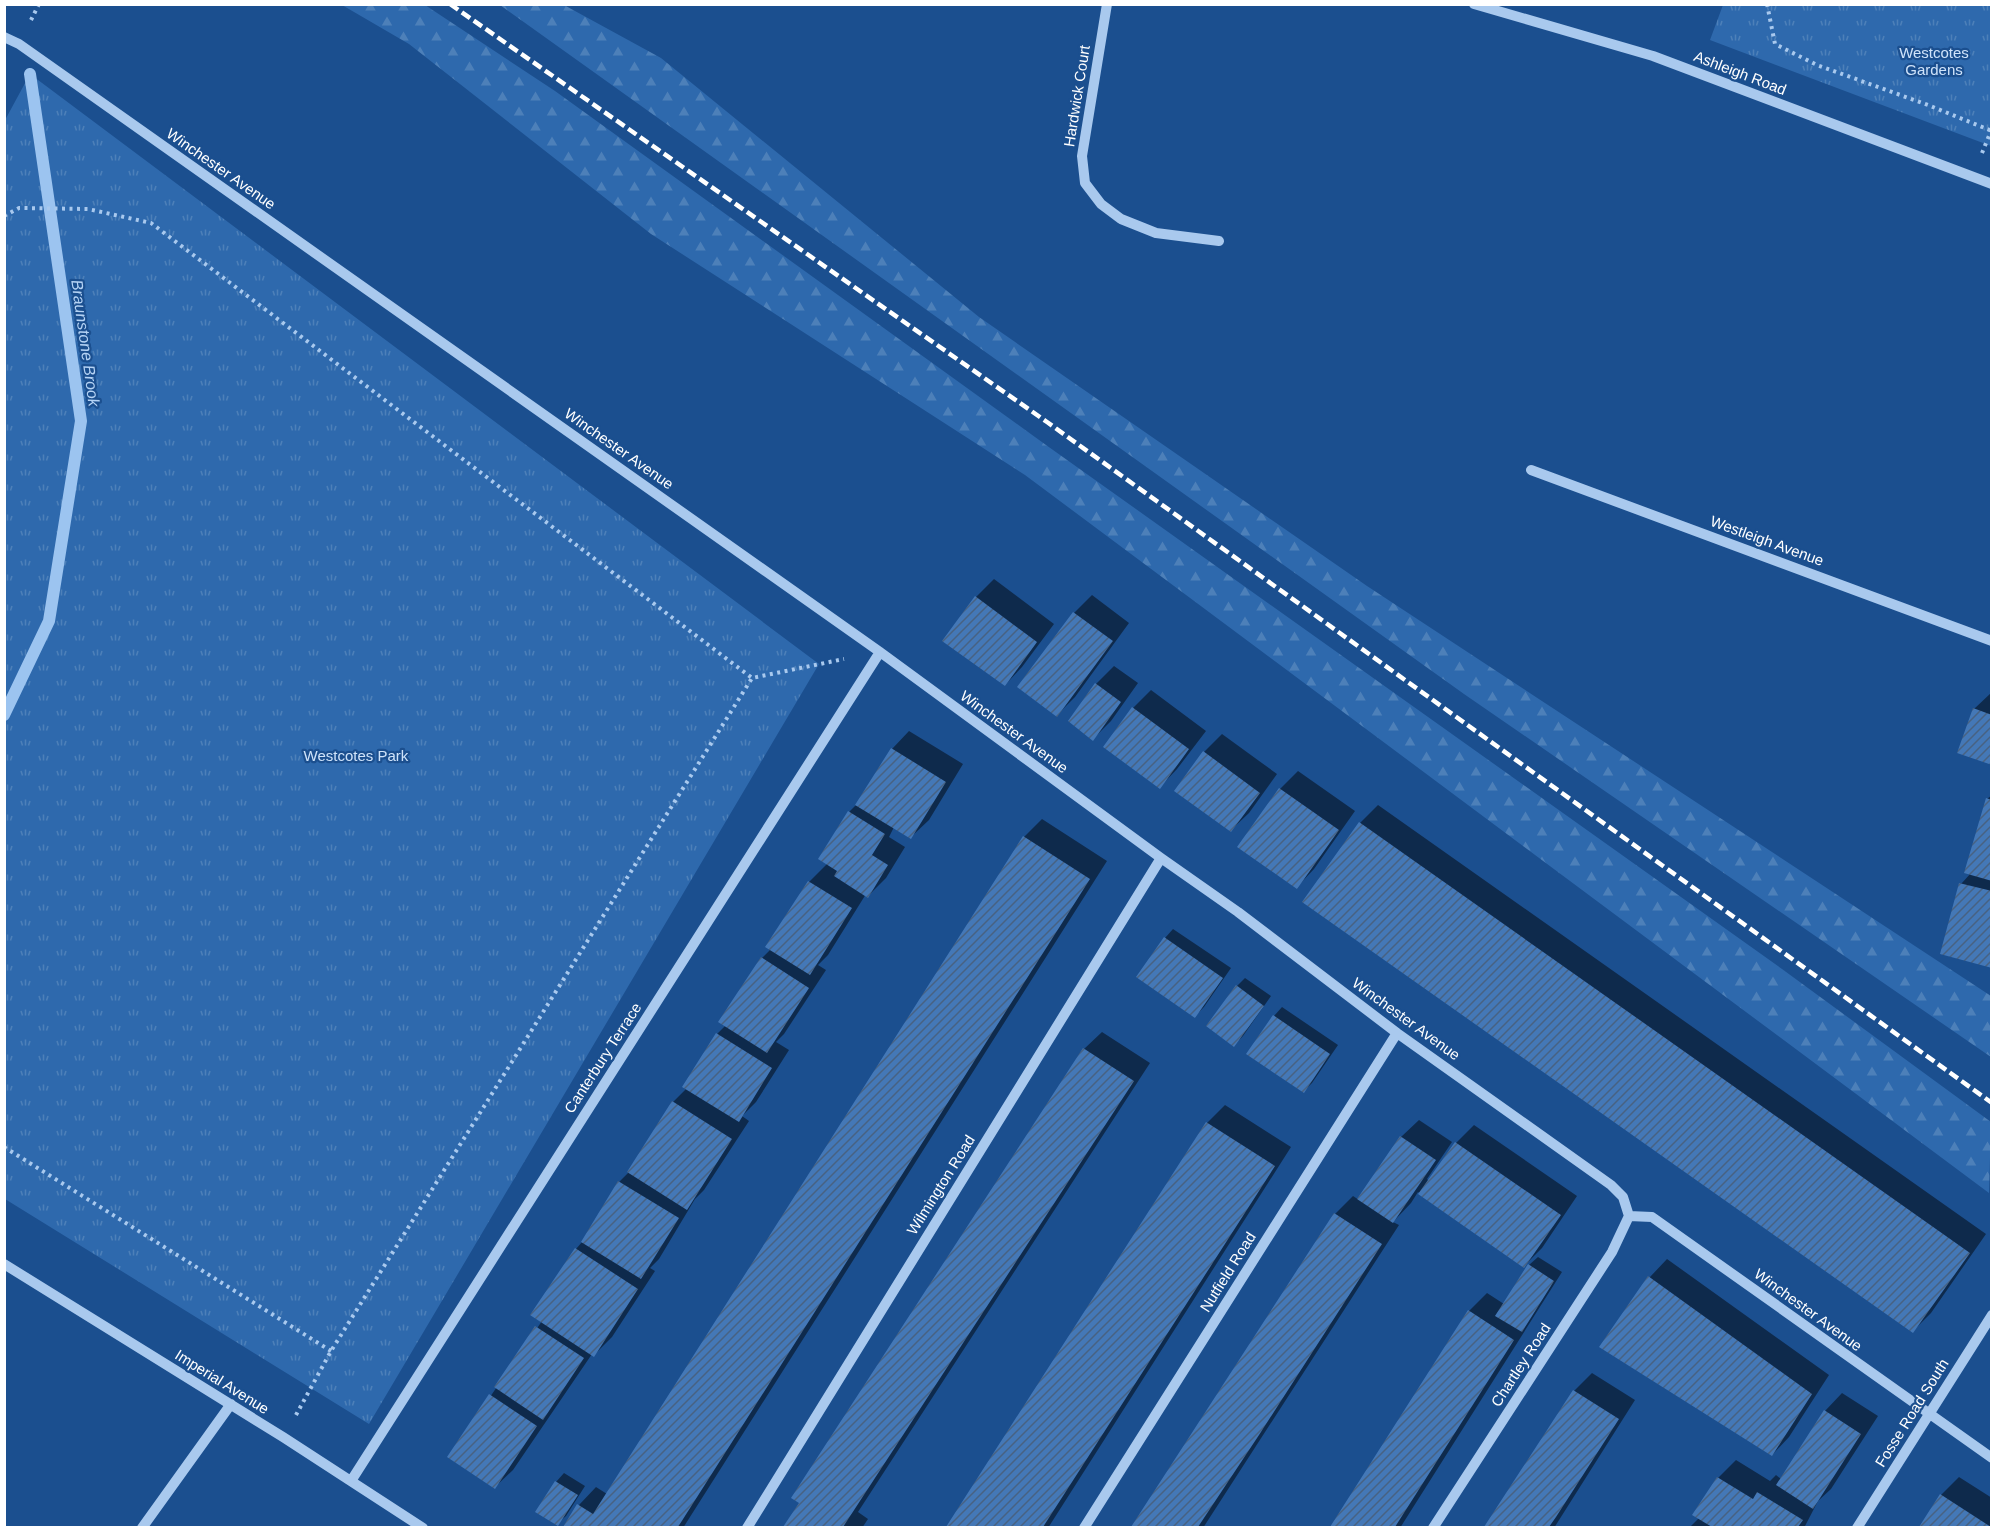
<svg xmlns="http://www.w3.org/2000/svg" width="1996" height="1532" font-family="Arial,sans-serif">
	<defs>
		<pattern id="grass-tufts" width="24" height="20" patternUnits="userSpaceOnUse" patternTransform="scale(1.5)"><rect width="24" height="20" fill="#2e69ad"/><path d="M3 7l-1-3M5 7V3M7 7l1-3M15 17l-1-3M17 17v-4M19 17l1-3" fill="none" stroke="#4d80b9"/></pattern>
		<pattern id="forest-firs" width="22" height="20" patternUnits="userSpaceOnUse" patternTransform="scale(1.5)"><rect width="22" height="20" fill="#2e69ad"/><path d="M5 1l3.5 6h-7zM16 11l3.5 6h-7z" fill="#4d80b9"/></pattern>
		<pattern id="building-hatch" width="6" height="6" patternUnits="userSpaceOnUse" patternTransform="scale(1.5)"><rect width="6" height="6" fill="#4478b7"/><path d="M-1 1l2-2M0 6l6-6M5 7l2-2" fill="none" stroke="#486282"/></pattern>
	</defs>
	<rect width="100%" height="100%" fill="#1b4f8f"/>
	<path fill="url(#grass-tufts)" d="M1723 5H1991V146L1710 40Z
		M30 74 819 664 369 1424 5 1199 4 122Z"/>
	<path fill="url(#forest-firs)" d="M342 5H425L555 91 1046 445 1782 969 1991 1122 1989 1193 1025 475 651 234 409 44Z
		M500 5H564L661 58 979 317 1367 586 1991 996V1057L1464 694Z"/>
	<path fill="#0007" d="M994 579 1054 624 1022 667 1005 685 976 597Z
		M1092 595 1129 623 1075 697 1057 715 1074 613Z
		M1114 666 1138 683 1111 721 1093 739 1096 684Z
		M1151 690 1206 731 1177 769 1160 787 1133 708Z
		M1992 692V763L1974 709Z
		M909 731 963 764 929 820 911 837 894 827 889 837 905 847 886 878 868 896 866 894 828 955 818 965 826 970 784 1034 776 1042 789 1050 756 1102 742 1116 749 1121 704 1190 695 1199 659 1259 650 1268 655 1271 612 1337 594 1355 592 1354 513 1470 495 1487 449 1457 542 1321 576 1249 582 1242 620 1181 629 1172 673 1102 687 1088 717 1034 726 1025 720 1021 762 958 771 949 809 882 828 863 820 858 850 811 858 803 892 749Z
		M1222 734 1277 774 1249 813 1231 830 1204 752Z
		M1298 771 1355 811 1314 869 1297 887 1239 846 1280 789Z
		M1992 795V967L1961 884 1971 873 1987 799Z
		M1378 805 1986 1234 1931 1313 1913 1331 1304 902 1360 823Z
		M1042 819 1107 861 683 1528 566 1526 579 1505 596 1487 607 1494 1024 837Z
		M1173 929 1231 968 1204 1007 1195 1016 1165 938Z
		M1245 978 1271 996 1243 1036 1234 1045 1237 986Z
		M1282 1007 1338 1045 1312 1083 1304 1091 1274 1016Z
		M1102 1032 1150 1063 858 1512 868 1519 862 1528H785L1084 1049Z
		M1225 1105 1291 1147 1048 1528H948L1207 1123Z
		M1419 1120 1452 1142 1427 1179 1429 1181 1456 1143 1474 1125 1577 1196 1542 1248 1524 1266 1418 1192 1411 1203 1393 1222 1399 1225 1203 1528H1132L1335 1214 1353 1196 1359 1200 1401 1137Z
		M1538 1257 1562 1272 1400 1528H1332L1469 1311 1487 1293 1504 1304 1529 1265Z
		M1667 1259 1829 1375 1789 1437 1772 1455 1601 1347 1650 1277Z
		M1592 1373 1635 1400 1554 1528H1486L1574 1391Z
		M1842 1393 1878 1416 1831 1489 1818 1501 1804 1528H1689L1699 1518 1718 1478 1736 1460 1770 1481 1776 1475 1781 1479 1825 1411Z
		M564 1473 585 1486 566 1516 557 1524 556 1482Z
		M1959 1477 1992 1498V1528H1920L1941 1495Z"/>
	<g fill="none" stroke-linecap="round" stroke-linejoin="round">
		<path stroke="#9cc4f0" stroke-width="12" d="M4 715 49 621 81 421 30 74"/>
	</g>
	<path fill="url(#building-hatch)" d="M975 596 1037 642 1005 686 942 641Z
		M1073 612 1113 641 1057 717 1017 687Z
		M1095 683 1121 702 1093 741 1068 721Z
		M1132 707 1189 749 1160 789 1103 747Z
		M1973 708 1992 715V765L1957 753Z
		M891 748 946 782 911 839 855 805Z
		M1203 751 1260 793 1231 832 1174 791Z
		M1279 788 1339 830 1297 889 1237 847Z
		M1986 798 1992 800V881L1964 873Z
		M848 811 885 834 872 855 888 865 868 898 834 876 837 871 818 859Z
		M1359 822 1970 1253 1913 1333 1302 902Z
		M1023 836 1090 879 678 1527H563L577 1504 593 1514Z
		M808 881 852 908 810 975 765 947Z
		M1959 883 1992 891V968L1940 954Z
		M1164 937 1223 978 1195 1018 1136 977Z
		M761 957 809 988 767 1053 718 1022Z
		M1236 985 1264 1006 1234 1047 1206 1026Z
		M1273 1015 1330 1054 1304 1093 1246 1054Z
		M716 1033 772 1068 739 1122 682 1087Z
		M1083 1048 1134 1081 843 1527H783L799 1503 791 1498Z
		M672 1101 732 1139 687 1210 627 1172Z
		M1206 1122 1275 1166 1081 1468 1043 1527H946Z
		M1400 1136 1436 1160 1393 1223 1357 1199Z
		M1455 1142 1561 1215 1524 1268 1418 1194Z
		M618 1181 679 1218 641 1279 581 1242Z
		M1334 1213 1382 1244 1259 1435 1198 1527H1131Z
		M575 1248 638 1289 594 1357 530 1315Z
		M1528 1264 1554 1281 1522 1332 1495 1316Z
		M1648 1276 1812 1394 1772 1456 1599 1347Z
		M1468 1310 1514 1340 1488 1381 1395 1527H1330Z
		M535 1326 584 1358 543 1420 494 1387Z
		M1573 1390 1619 1419 1556 1517 1549 1527H1484Z
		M489 1394 537 1426 495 1489 447 1457Z
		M1824 1410 1861 1434 1813 1509 1776 1485Z
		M1717 1477 1753 1499 1757 1492 1803 1520 1798 1527H1712L1692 1515Z
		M555 1481 578 1495 558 1526 535 1512Z
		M1940 1494 1991 1527H1919Z"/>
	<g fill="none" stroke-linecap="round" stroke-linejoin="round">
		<path stroke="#a9c9ee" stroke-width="4" stroke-dasharray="3 4.5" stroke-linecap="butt" d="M1767 4 1775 44 1817 65 1928 105 1992 131
			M31 20 39 4
			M1982 153 1991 131
			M4 216 19 208 88 209 151 223 752 678
			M4 1147 331 1351
			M296 1415 331 1351 752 678 844 659"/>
		<path stroke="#a9c9ee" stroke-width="10" d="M1107 4 1082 156 1085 183 1101 204 1121 219 1156 233 1219 241
			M1474 4 1653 56 1992 184
			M4 37 19 44 880 652 1161 858 1238 912 1397 1033 1611 1185 1623 1197 1629 1216
			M1531 470 1992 641
			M1629 1216 1652 1217 1992 1458
			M4 1264 283 1437 423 1528
			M351 1481 880 652
			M142 1528 231 1404
			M747 1528 1161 858
			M1084 1528 1397 1033
			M1433 1528 1612 1252 1629 1216
			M1857 1528 1992 1315"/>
		<path stroke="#fff" stroke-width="4.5" stroke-dasharray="10 4.5" stroke-linecap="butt" d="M450 4 1047 422 1992 1103"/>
	</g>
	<g text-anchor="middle" stroke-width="4.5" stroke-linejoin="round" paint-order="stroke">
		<g font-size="15" fill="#cfe3fa" stroke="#1b4f8f">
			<text x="1934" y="58">Westcotes<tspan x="1934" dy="17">Gardens</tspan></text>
			<text x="356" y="761">Westcotes Park</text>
		</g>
		<g font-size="15" fill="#fff" stroke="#1b4f8f">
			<text transform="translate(1740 73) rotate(21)" y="5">Ashleigh Road</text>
			<text transform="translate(1077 96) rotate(-81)" y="5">Hardwick Court</text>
			<text transform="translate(221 169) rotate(35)" y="5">Winchester Avenue</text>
			<text transform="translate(619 449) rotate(35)" y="5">Winchester Avenue</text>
			<text transform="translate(1767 541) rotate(20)" y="5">Westleigh Avenue</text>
			<text transform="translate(1014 732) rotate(36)" y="5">Winchester Avenue</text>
			<text transform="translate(1406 1019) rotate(36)" y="5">Winchester Avenue</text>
			<text transform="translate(603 1058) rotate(-57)" y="5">Canterbury Terrace</text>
			<text transform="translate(941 1185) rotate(-58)" y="5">Wilmington Road</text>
			<text transform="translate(1228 1272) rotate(-58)" y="5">Nutfield Road</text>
			<text transform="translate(1808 1310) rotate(36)" y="5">Winchester Avenue</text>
			<text transform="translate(1521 1365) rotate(-57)" y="5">Chartley Road</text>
			<text transform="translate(222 1382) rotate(32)" y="5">Imperial Avenue</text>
			<text transform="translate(1912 1413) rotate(-58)" y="5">Fosse Road South</text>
		</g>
		<g font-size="16" font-style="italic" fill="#b5d3f5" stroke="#1b4f8f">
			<text transform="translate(86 343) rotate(82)" y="6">Braunstone Brook</text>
		</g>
	</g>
	<rect width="1996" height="1532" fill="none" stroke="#ffffff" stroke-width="12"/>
</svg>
